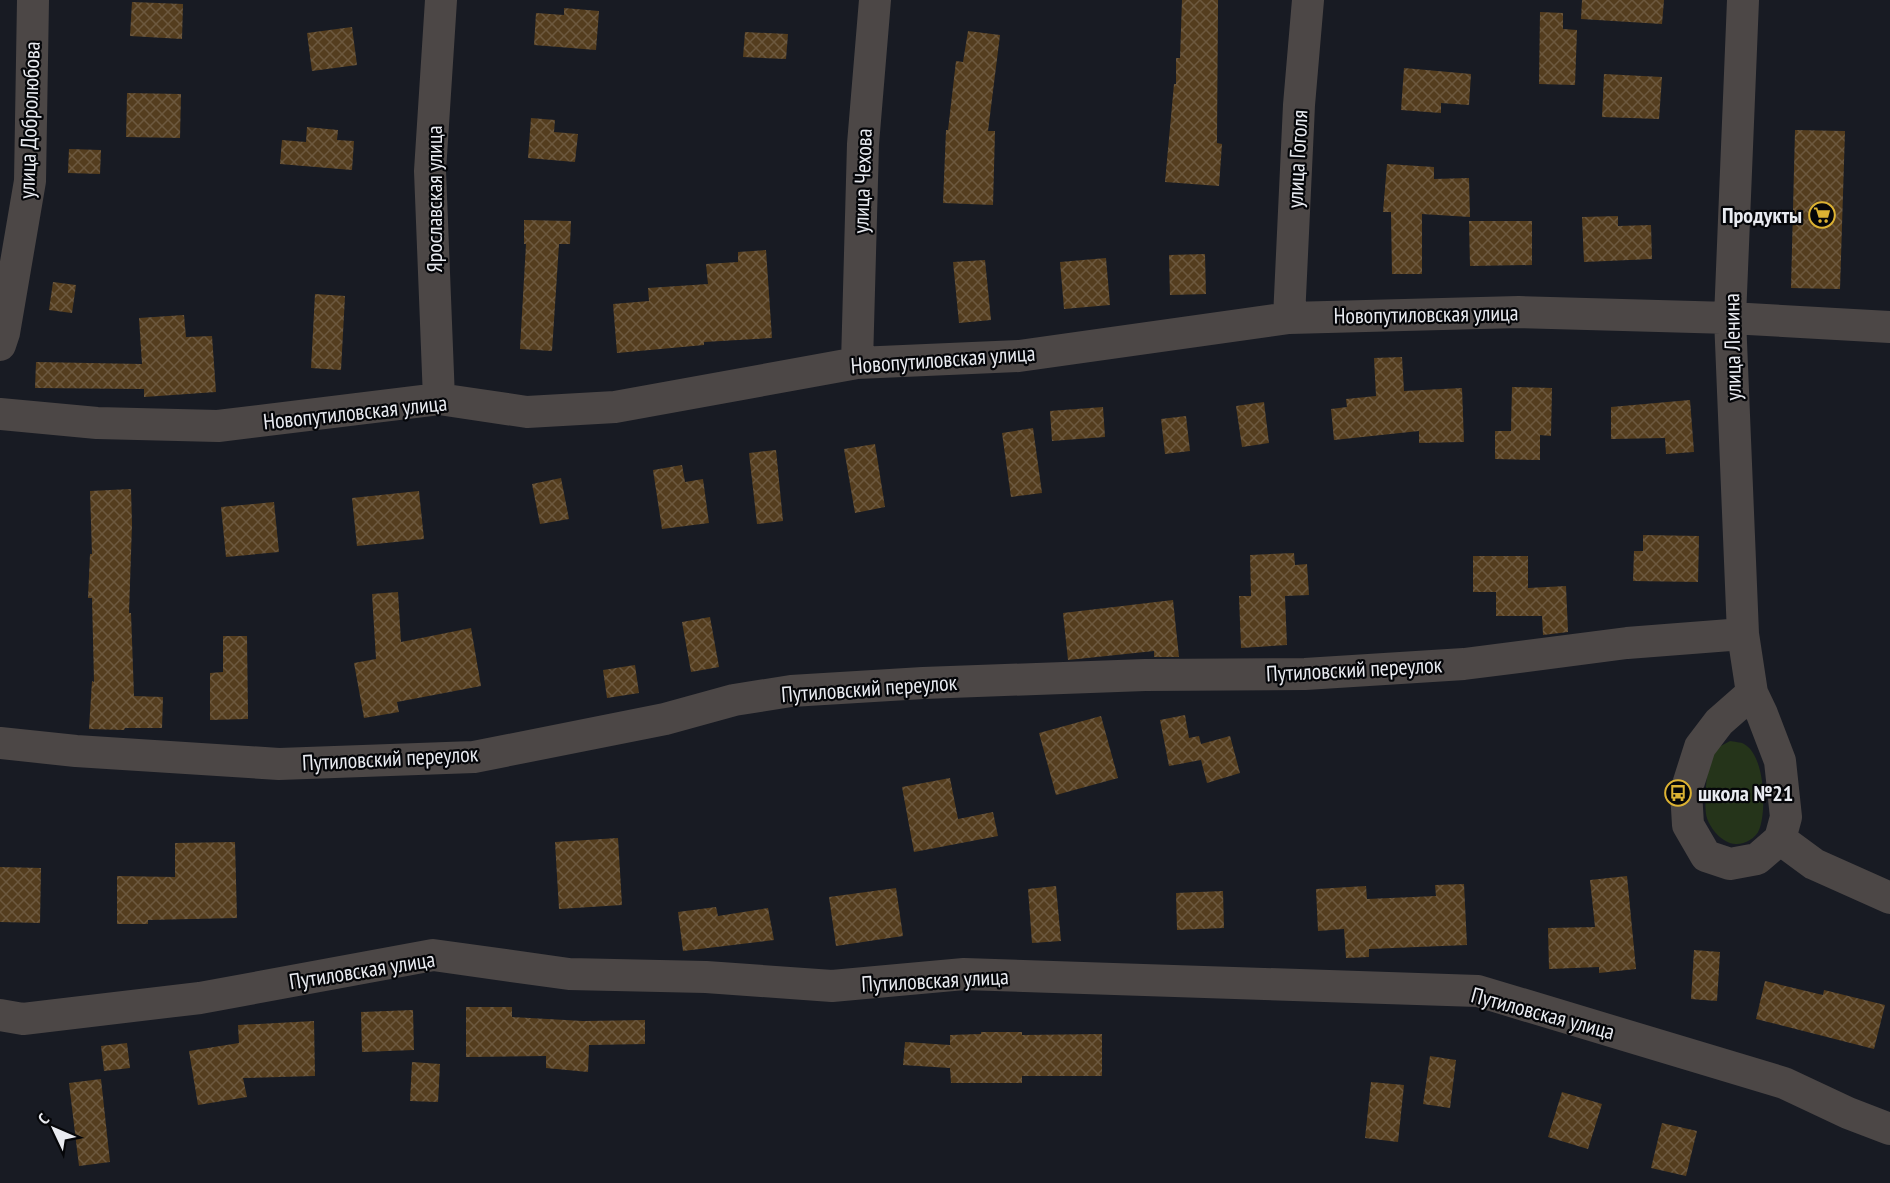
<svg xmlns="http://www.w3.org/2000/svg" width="1890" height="1183" font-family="'PT Sans Narrow',sans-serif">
	<defs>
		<pattern id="building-cross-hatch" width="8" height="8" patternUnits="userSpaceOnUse" patternTransform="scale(1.5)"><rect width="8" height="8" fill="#543d1e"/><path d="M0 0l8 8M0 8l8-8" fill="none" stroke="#6d593f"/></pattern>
	</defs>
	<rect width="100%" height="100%" fill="#181b23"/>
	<path fill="#25341a" d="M1730 741C1734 742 1741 742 1744 744 1765 755 1767 811 1759 830 1756 838 1745 844 1737 844 1723 845 1708 827 1706 814 1704 798 1706 760 1718 748 1721 745 1727 743 1730 741Z"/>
	<path fill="url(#building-cross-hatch)" d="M1182 0H1218L1217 143 1222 144 1219 186 1165 182 1174 84H1176V58H1180Z
		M1582 0H1664L1662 24 1581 19Z
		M132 2 183 4 182 39 130 36Z
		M564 8 599 11 596 50 534 45 536 13 564 15Z
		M1540 12 1563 13V29L1577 30 1575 85 1539 84Z
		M352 27 357 65 312 71 307 33Z
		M968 31 1000 35 988 131H995L993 205 943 203 946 130H948L956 61 963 62Z
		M745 32 788 34 786 59 743 57Z
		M1404 68 1471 74 1469 105 1441 103V113L1401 110Z
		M1604 74 1662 77 1659 119 1602 117Z
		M127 93 181 94 180 138 126 137Z
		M531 118 555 120 554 132 578 134 575 162 528 158Z
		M307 127 338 130 337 140 354 141 352 170 280 164 282 140 306 142Z
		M1795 130 1845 131 1840 289 1791 288Z
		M69 149 101 150 100 174 68 173Z
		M1387 164 1434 167V179L1469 178 1470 217 1422 214V274H1392L1391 212H1383Z
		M1618 216V226L1651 225 1652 259 1584 262 1582 217Z
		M524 220 571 221 570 244H559L552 351 520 349 526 244H524Z
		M1469 221H1532V265L1470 266Z
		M766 250 772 338 704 342V345L617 353 613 304 649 301 648 288 708 284 706 264 738 262V252Z
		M1205 254 1206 294 1170 295 1169 255Z
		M1106 258 1110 305 1064 309 1060 262Z
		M985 260 991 320 959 323 953 262Z
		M53 282 76 285 72 313 49 310Z
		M315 294 345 296 341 370 311 368Z
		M184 315 186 337 212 336 216 392 144 397V389L35 388 36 362 142 364 139 318Z
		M1402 357 1404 391 1462 388 1464 442 1419 443V431L1334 440 1331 409 1347 407 1346 399 1376 396 1374 358Z
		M1512 387 1552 388 1551 436 1540 435V460L1495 459V431H1511Z
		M1690 400 1694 452 1666 454 1665 438 1611 439V407Z
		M1264 402 1269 443 1242 447 1236 406Z
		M1103 407 1105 437 1052 441 1050 411Z
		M1186 416 1190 451 1165 454 1161 419Z
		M1033 428 1042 493 1011 497 1002 433Z
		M875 444 885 507 855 513 844 449Z
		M776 450 783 521 757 524 749 453Z
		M682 465 685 482 703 479 709 523 662 529 653 470Z
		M561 478 569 519 540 524 532 484Z
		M131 489 132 524 129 613H131L134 696 163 697 162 728H125L124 730 89 729 92 681 94 682 92 598H88L90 554H92L90 491Z
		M419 491 424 539 357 546 352 498Z
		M274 502 279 552 226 557 221 507Z
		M1643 535 1699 536 1698 582 1633 581 1634 551H1643Z
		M1294 553 1295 565 1307 564 1309 595 1285 596 1287 645 1241 648 1239 596H1251L1250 555Z
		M1473 556H1528V588L1566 586 1568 632 1543 635 1542 616H1496V592H1473Z
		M398 592 401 642 471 628 481 686 397 702 399 712 364 718 354 663 376 659 372 594Z
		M1173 600 1179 657H1154V651L1068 660 1063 613Z
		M710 617 719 667 691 672 682 622Z
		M223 636H247L248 719 210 720V673L223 672Z
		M635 665 639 693 607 698 603 670Z
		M1185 715 1189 738 1199 736 1201 744 1230 736 1240 773 1207 783 1201 760 1169 766 1160 720Z
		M1101 716 1118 778 1056 795 1039 733Z
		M950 778 958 819 993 812 998 836 914 852 902 787Z
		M618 838 622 905 559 909 555 842Z
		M235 842 237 918 148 920V924H117V876L175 877V843Z
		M0 867 41 868 40 923 0 922Z
		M1627 876 1636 969 1599 973V967L1549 969 1548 928 1595 927 1590 880Z
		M1464 884 1467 945 1369 949V957L1346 958 1344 929 1318 931 1316 889 1366 886 1367 899 1436 896 1435 885Z
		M1056 886 1061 941 1032 943 1028 889Z
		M896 888 903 936 836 946 829 897Z
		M1223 891 1224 928 1177 930 1176 893Z
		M716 907 718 916 768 908 774 940 683 951 678 912Z
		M1694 950 1720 952 1717 1001 1691 999Z
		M1765 981 1823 995 1824 990 1885 1005 1874 1049 1756 1019Z
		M466 1007H512V1017L583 1021 645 1020V1044L589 1045 588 1072 546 1068V1056L466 1057Z
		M413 1010 414 1050 362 1052 361 1012Z
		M314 1021 315 1076 243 1078 247 1097 198 1105 189 1051 239 1043 238 1025Z
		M981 1032H1022V1035L1102 1034V1076H1022V1083H951L950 1068 903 1065 905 1042 950 1045V1035L981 1034Z
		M127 1043 130 1068 104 1071 101 1046Z
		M1430 1056 1456 1060 1450 1108 1423 1104Z
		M412 1062 440 1064 438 1102 410 1101Z
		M101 1079 110 1162 79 1166 69 1083Z
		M1371 1082 1404 1085 1398 1142 1365 1138Z
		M1562 1092 1602 1104 1588 1149 1548 1137Z
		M1662 1123 1697 1131 1686 1176 1651 1168Z"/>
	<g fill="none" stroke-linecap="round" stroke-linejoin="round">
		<path stroke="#4c4746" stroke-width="32" d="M1743 0 1730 318 1743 634 1752 693 1762 714 1780 761 1786 817 1780 839 1757 859 1730 864 1706 856 1688 825 1686 791 1700 747 1719 722 1752 693
			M1289 318 1299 105 1308 0
			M0 345 4 333 30 181 33 0
			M857 363 863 144 875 0
			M439 399 430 171 441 0
			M0 414 97 423 218 426 439 399 527 412 615 407 857 363 1019 356 1289 318 1519 312 1730 318 1890 327
			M0 743 76 751 279 764 474 757 665 719 734 700 791 691 923 683 1145 675 1305 674 1464 664 1627 643 1743 634
			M1780 839 1814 864 1890 898
			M0 1015 23 1019 200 998 433 955 569 974 706 977 832 986 964 974 1478 991 1784 1083 1848 1113 1890 1129"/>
	</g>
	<defs>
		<g id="supermarket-ring" transform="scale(1.35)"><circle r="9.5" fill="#050609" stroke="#dcb233" stroke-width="1.5"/><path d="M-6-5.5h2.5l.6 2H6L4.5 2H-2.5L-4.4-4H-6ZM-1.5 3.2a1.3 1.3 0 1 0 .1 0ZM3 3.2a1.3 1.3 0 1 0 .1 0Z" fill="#dcb233"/></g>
		<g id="bus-ring" transform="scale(1.35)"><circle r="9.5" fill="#050609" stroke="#dcb233" stroke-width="1.5"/><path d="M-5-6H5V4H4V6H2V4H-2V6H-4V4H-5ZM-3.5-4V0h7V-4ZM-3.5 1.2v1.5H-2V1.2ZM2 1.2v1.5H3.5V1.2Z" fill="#dcb233"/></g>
	</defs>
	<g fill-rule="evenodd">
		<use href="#supermarket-ring" x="1822" y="215"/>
		<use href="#bus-ring" x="1678" y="793"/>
	</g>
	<g text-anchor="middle" stroke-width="4.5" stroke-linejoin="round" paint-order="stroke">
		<g font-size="22" fill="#e9ebf1" stroke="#050609">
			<text transform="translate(29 120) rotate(-88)" y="8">улица Добролюбова</text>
			<text transform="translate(1297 159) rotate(-87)" y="8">улица Гоголя</text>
			<text transform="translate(862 181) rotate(-88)" y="8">улица Чехова</text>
			<text transform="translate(434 199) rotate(-90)" y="8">Ярославская улица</text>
			<text transform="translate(1426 314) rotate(-1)" y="8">Новопутиловская улица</text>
			<text transform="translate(1732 347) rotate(-91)" y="8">улица Ленина</text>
			<text transform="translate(943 359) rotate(-4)" y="8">Новопутиловская улица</text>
			<text transform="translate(355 412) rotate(-6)" y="8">Новопутиловская улица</text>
			<text transform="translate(1354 669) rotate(-3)" y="8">Путиловский переулок</text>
			<text transform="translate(869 688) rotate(-4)" y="8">Путиловский переулок</text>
			<text transform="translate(390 758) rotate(-3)" y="8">Путиловский переулок</text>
			<text transform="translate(362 970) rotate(-9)" y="8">Путиловская улица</text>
			<text transform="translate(935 980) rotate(-3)" y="8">Путиловская улица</text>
			<text transform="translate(1543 1013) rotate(15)" y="8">Путиловская улица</text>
		</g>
		<g font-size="22" font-weight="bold" fill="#e9ebf1" stroke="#050609" text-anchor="end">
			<text x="1802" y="223">Продукты</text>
			<text x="1698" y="801" text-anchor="start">школа №21</text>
		</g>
	</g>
	<g transform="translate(54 1129) rotate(314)" stroke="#050609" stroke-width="4.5" paint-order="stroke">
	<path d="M0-4.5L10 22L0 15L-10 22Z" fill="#e9ebf1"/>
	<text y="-9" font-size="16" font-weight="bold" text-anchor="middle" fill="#e9ebf1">С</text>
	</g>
</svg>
